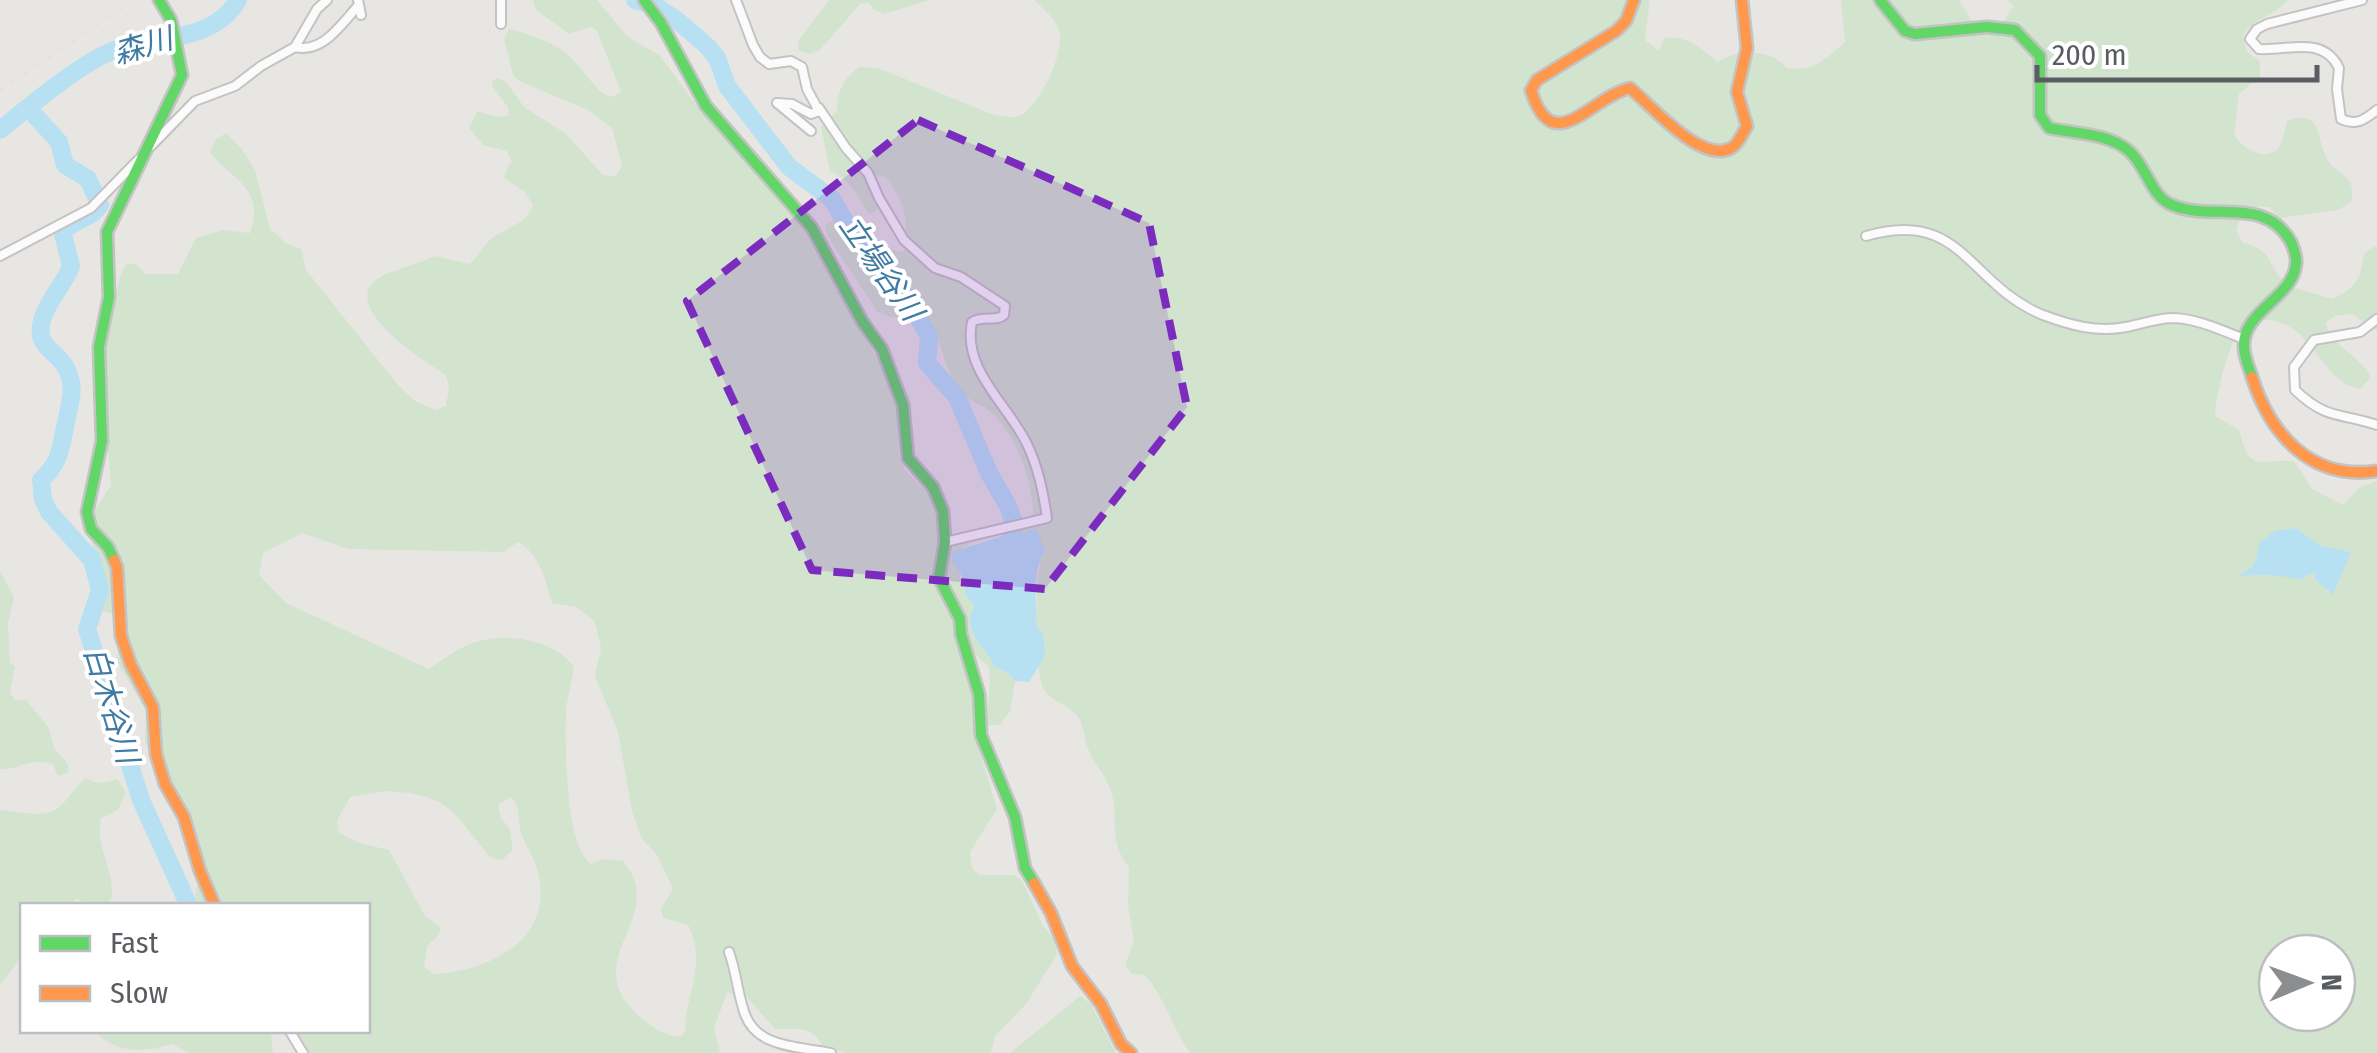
<svg xmlns="http://www.w3.org/2000/svg" width="2377" height="1053" font-family="'Fira Sans Condensed','Noto Sans JP',sans-serif">
	<rect width="100%" height="100%" fill="#e8e6e3"/>
	<path fill="#d3e4ce" fill-rule="evenodd" d="M533 0H597L627 36 660 56 702 112 805 232 886 374 898 418 899 457 905 470 932 497 940 513 941 544 963 533 969 540 968 546 963 547 960 576 974 604 973 635 991 655 995 667 1008 673 1015 681 1010 711 1000 725H988C984 704 994 687 988 666L971 651 964 658 974 694V723L978 746 997 809 970 852 972 868 979 875H1014L1022 880 1043 926 1055 940 1057 955 1026 1004 995 1036 991 1053H845L823 1047C810 1023 800 1031 775 1029L744 994 727 993 714 1028 720 1053H298L290 1031 368 1030V906L195 905 196 888 205 875 194 835 145 743 146 711 117 662 119 644 127 627 123 617 99 610 100 566 92 543 96 524 94 512 111 485 106 427V326L122 271 127 263 137 265 146 274H178L196 238 223 230 250 233C266 186 230 180 210 152L215 140 226 133 242 149 255 170 270 229 286 243 301 249 306 270 398 385 415 401 435 410 446 406 449 386 446 375C426 362 340 309 376 280 389 270 417 265 434 256L470 264C477 257 480 250 487 243 502 226 524 229 533 205L524 191 504 178 508 166 512 162 507 151 483 145 469 128 477 111 497 117 509 115 508 107 492 86 493 80 499 78 507 83 524 107 565 133 603 175 616 176 622 166 612 128 588 110 519 81 513 75 504 39 509 29C521 31 553 43 562 50 576 59 589 81 602 93L611 97 621 92 597 31 591 27 569 34 535 9ZM302 533 348 549 503 552 518 542C541 556 545 579 552 603L576 607 595 622 601 648 595 676 618 732 632 812 642 839 657 855 673 889 661 909 663 918 688 925C708 964 685 995 685 1031L681 1036C664 1037 652 1027 640 1017 574 959 671 918 623 861L604 859 591 864C565 846 565 744 566 713 567 698 572 682 574 667 552 636 496 630 463 647 451 653 440 662 429 669L286 603 259 575 263 553ZM386 791C452 795 451 811 491 858L502 860 513 850 510 829 501 818 498 805 511 797C522 809 517 818 521 833 525 845 534 857 537 869 557 938 491 971 433 974L424 967 427 946 439 935 441 928 425 916 389 850 360 843 339 833 337 821 350 797Z
		M829 0H930L884 14 873 9 869 3 860 4 820 50 811 54 799 51 798 41Z
		M1034 0H1650L1645 40 1659 51 1665 38C1687 35 1701 49 1718 62 1738 48 1772 49 1787 68 1814 72 1826 59 1845 42L1841 0H1959L1970 18 1986 35 1998 31 2013 6 2007 0H2288C2274 16 2254 17 2243 36L2247 52 2260 61V76L2239 94 2234 135C2242 147 2266 164 2279 147 2283 141 2285 128 2287 121 2322 108 2316 137 2326 157 2336 178 2358 172 2351 202L2338 210 2279 218 2269 207H2245L2236 230 2243 243C2275 248 2267 271 2288 284 2302 292 2317 293 2332 299 2343 294 2352 289 2358 278 2366 263 2357 252 2377 246V331L2352 314 2334 316 2326 323C2331 346 2360 356 2371 377L2360 389C2324 383 2315 334 2281 323 2271 319 2258 320 2248 319 2231 332 2216 393 2215 416L2239 430C2250 473 2255 459 2294 461L2312 489 2343 505 2359 488 2377 481V1053H1190C1172 1028 1165 998 1145 975L1132 974 1125 966 1134 940 1128 907 1129 867C1106 840 1121 814 1109 786 1103 772 1092 761 1087 746 1084 736 1084 726 1078 717 1069 704 1050 702 1043 688 1034 668 1033 568 1045 550 1033 529 1017 538 997 534L999 526 1024 520 1033 514C1032 479 1018 439 993 414 984 405 971 403 961 392 945 373 944 344 928 322L890 317 877 311 828 237 825 225 834 219C860 226 880 250 904 252 909 221 906 202 885 177L877 175 870 183 878 205 877 210 869 214C857 195 852 181 830 171L821 127 837 111C837 92 843 79 859 67L878 68 992 114C1003 116 1013 120 1023 114 1041 102 1066 50 1059 30 1055 18 1043 9 1034 0ZM2277 953H2337V1013H2277Z
		M0 571 14 597 8 623 10 662 15 667 10 693 15 700H26L49 728 54 748 68 764 69 772 58 776 53 765C28 755 21 771 0 769Z
		M86 778C97 785 105 783 117 779L126 792 118 810 101 818C100 827 99 833 101 842 106 868 134 925 76 899L70 905 22 906V956L0 985V810C17 811 43 819 58 808 66 802 76 786 86 778Z
		M1080 996 1091 1004 1116 1053H1010Z
		M94 1031H271L273 1053H189L172 1044C142 1053 115 1053 94 1031Z"/>
	<path fill="#b7e1f3" d="M2296 528 2321 546 2351 552 2333 595 2314 578 2316 574H2307L2302 580C2280 575 2260 574 2238 576 2257 567 2256 561 2259 543L2275 531Z
		M1028 530H1037L1045 551C1032 569 1036 606 1037 628L1043 633 1045 656 1029 682 1015 681 1008 673 994 667C989 650 970 639 970 621 970 615 974 610 974 604L965 595 966 583 952 560 953 552 1003 536 1024 534Z"/>
	<g fill="none" stroke-linecap="round" stroke-linejoin="round">
		<path stroke="#b7e1f3" stroke-width="18" d="M635 0 654 5 678 21 707 46 717 58 727 86 789 167 832 199 850 230 906 296 917 315 929 337 927 363 957 397 989 473 1008 506 1014 523 1008 558
			M29 109 59 142 65 165 88 179 100 205 93 213 62 230 71 266C64 287 37 310 41 336 43 347 59 356 65 366 76 386 71 398 67 418 61 443 62 462 41 480L43 499 49 512 92 560 100 590 87 629 141 800 189 906
			M0 130C27 108 80 64 110 52 150 35 212 45 238 0"/>
		<g stroke="#c4c3c4" stroke-width="12">
			<path id="street" d="M358 0 361 15
				M501 0V24
				M736 0 753 45 760 57 769 64 791 61 802 67 807 89 819 111 811 114 792 104 777 103 811 131
				M2362 0 2267 24 2257 29 2250 39 2259 49C2287 51 2323 35 2339 68L2337 89 2341 119C2357 126 2364 120 2377 110
				M295 47C323 54 341 24 359 5
				M819 108 846 148 868 173 879 198 904 240 935 268 961 277 1005 306 1004 315C996 322 983 315 972 322 962 369 1007 404 1026 442 1038 466 1043 491 1047 518L945 542
				M151 146 195 101 235 86 261 66 295 47 317 9 327 0
				M1866 236C1963 208 1967 284 2043 315 2070 325 2097 333 2126 327 2141 324 2155 319 2171 318 2196 318 2221 330 2244 339
				M0 256 91 208 138 160
				M2377 319 2360 332 2314 340 2294 367 2295 390C2328 421 2339 412 2377 425
				M729 952C736 971 737 989 743 1008 753 1049 798 1046 831 1053
				M289 1030 303 1053"/>
		</g>
		<g stroke="#c4c3c4" stroke-width="15">
			<path id="fast" d="M644 0 661 23 706 106 812 228 862 321 882 349 903 405 908 458 933 487 943 511 945 542 939 578 960 619 961 634 979 694 981 735 1015 817 1025 868 1034 883
				M1880 0 1905 31 1915 34 1987 27 2015 30 2040 56V115L2049 128C2076 134 2108 133 2129 151 2146 165 2151 197 2172 205 2212 222 2265 195 2291 242 2294 249 2297 257 2296 264 2293 298 2242 311 2244 347 2244 357 2249 367 2252 377
				M114 560 108 547 91 529 87 512 102 441 99 347 109 297 107 232 182 75 171 20 159 0"/>
		</g>
		<g stroke="#c4c3c4" stroke-width="15">
			<path id="slow" d="M1634 0 1626 21 1616 31 1537 80 1531 90C1552 161 1591 97 1630 88 1651 105 1705 169 1734 146 1740 141 1743 132 1747 126L1737 92 1747 48 1742 0
				M2252 377C2270 434 2311 481 2377 471
				M114 560 117 567 121 636 131 665 153 707 156 754 165 784 184 817 200 871 215 906
				M1034 883 1051 913 1072 966 1101 1004 1121 1044 1131 1053"/>
		</g>
		<use href="#street" stroke="#fcfbfb" stroke-width="8"/>
		<use href="#fast" stroke="#63d668" stroke-width="10"/>
		<use href="#slow" stroke="#ff974d" stroke-width="10"/>
		<path stroke="#e0e0e0" stroke-width="2.5" stroke-dasharray="2.5 12" stroke-linecap="butt" d="M0 90 134 0"/>
	</g>
	<path fill="#7b2cbf" fill-opacity="0.2" stroke="#7b2cbf" stroke-width="8" stroke-dasharray="20 12" stroke-linejoin="round" d="M918 120 1149 223 1187 407 1045 589 812 570 687 301Z"/>
	<g text-anchor="middle" stroke-width="8" stroke-linejoin="round" paint-order="stroke">
		<g font-size="30" font-style="italic" fill="#3f7ba2" stroke="#fff">
			<text transform="translate(143 46) rotate(-16)" y="10">森川</text>
			<text transform="translate(881 268) rotate(55)" y="10">立場谷川</text>
			<text transform="translate(111 705) rotate(73)" y="10">白木谷川</text>
		</g>
	</g>
	<rect x="20" y="903" width="350" height="130" fill="#ffffff" stroke="#bdbec0" stroke-width="2.5"/>
	<rect x="40" y="936" width="50" height="15" fill="#63d668" stroke="#bdbec0" stroke-width="2.5"/>
	<text x="110" y="953" font-size="30" fill="#595d61">Fast</text>
	<rect x="40" y="986" width="50" height="15" fill="#ff974d" stroke="#bdbec0" stroke-width="2.5"/>
	<text x="110" y="1003" font-size="30" fill="#595d61">Slow</text>
	<g transform="translate(2307 983) rotate(89)"><circle r="48" fill="#ffffff" stroke="#bdbec0" stroke-width="2.5"/>
	<path d="M0-8L18 38L0 25L-18 38Z" fill="#8b8d8e"/>
	<text y="-15" font-size="28" font-weight="bold" text-anchor="middle" fill="#595d61">N</text>
	</g>
	<path d="M2037 65v15h280v-15" fill="none" stroke="#595d61" stroke-width="5"/>
	<text x="2052" y="65" font-size="30" fill="#595d61" stroke="#ffffff" stroke-width="8" paint-order="stroke">200 m</text>
</svg>
